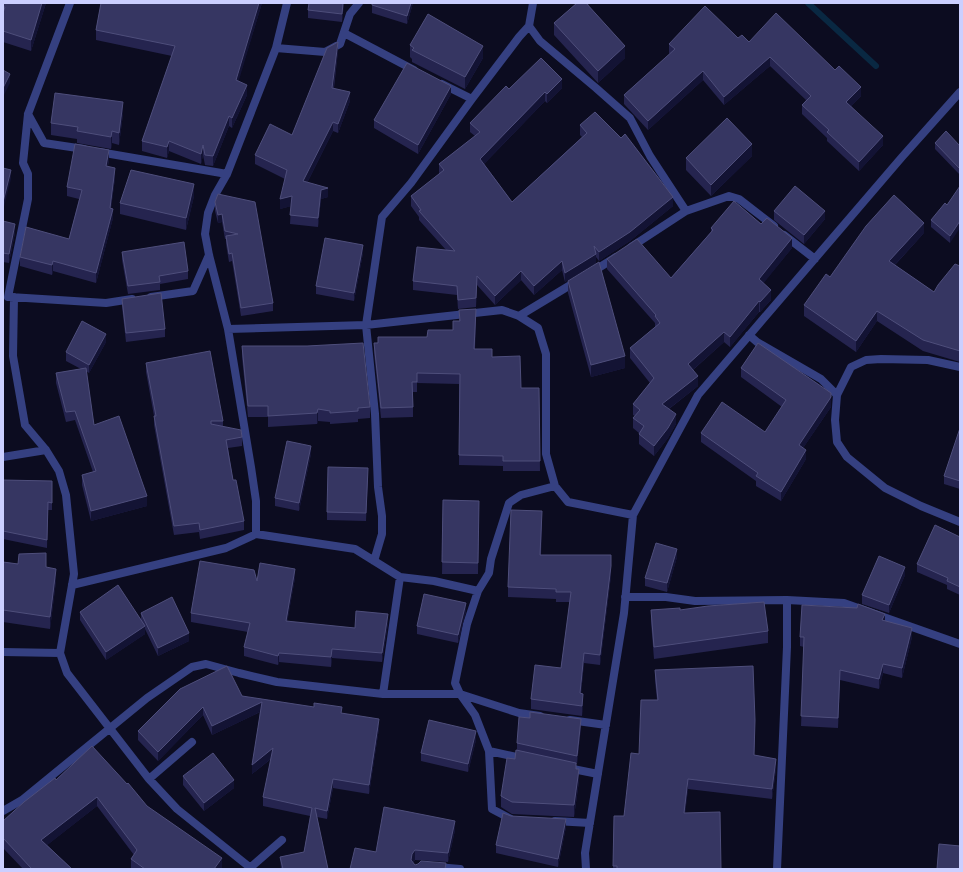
<svg xmlns="http://www.w3.org/2000/svg" width="963" height="872" font-family="'Open Sans',sans-serif">
	<rect width="100%" height="100%" fill="#0c0c20"/>
	<g fill="none" stroke-linecap="round" stroke-linejoin="round">
		<path stroke="#092842" stroke-width="6" d="M808 3 876 66"/>
		<path stroke="#354081" stroke-width="8" d="M529 26 540 41 596 88 630 118 650 156 686 211
			M344 33 414 70
			M276 48 325 52 340 44 350 14 359 3
			M442 84 472 99
			M28 114 44 143 84 149
			M99 152 227 174
			M784 235 815 259
			M631 247 686 211 729 196 739 199 774 226
			M592 272 616 257
			M8 297 28 199V174L23 163 28 114 70 3
			M10 297 106 303 132 299
			M14 297 13 356 25 425 46 450 59 471 66 495 74 574 60 653 67 673 149 779 177 809 252 869
			M151 297 193 291 209 255
			M519 316 577 281
			M228 329 366 325 502 310 519 316 538 328 546 354V454L555 486 568 502 633 515
			M749 335 757 342 821 379 837 395
			M960 367 928 360 881 359 866 360 851 367 837 395 835 420 837 442 847 457 885 488 921 506 960 522
			M3 457 46 450
			M256 534V501L251 467 228 329 209 255 205 234 208 213 215 195 227 174 276 48 287 3
			M374 561 382 534V516L378 487 375 414 366 325 382 217 411 183 472 99 519 37 529 26 533 3
			M72 585 226 548 256 534 355 549 400 577 434 581 478 591
			M625 597H666L695 601 787 600 844 603 960 644
			M3 652 60 653
			M383 694 400 577
			M570 720 606 725
			M489 751 526 759
			M568 768 598 774
			M149 779 192 742
			M3 811 22 800 147 698 192 667 206 664 239 673 277 682 383 694H460L519 713 540 716
			M511 819 492 809 489 751 475 715 460 694 455 683 467 624 478 591 489 573 491 559 509 503 521 495 555 486
			M555 821 590 823
			M251 867 282 840
			M437 867 460 869
			M586 869 585 853 624 613 633 515 698 395 902 157 960 92
			M777 869 787 647V600"/>
	</g>
	<path fill="#25244f" d="M3 3H46L31 51 3 42Z
		M101 3H262L238 81 247 95 232 128 229 126 213 166 205 165 203 155 201 164 169 151 167 158 142 151V141L172 56 96 40V30Z
		M344 3 342 22 308 18V10Z
		M413 3 407 24 372 13V5Z
		M577 3H590L588 5 625 58 598 83 554 35V23Z
		M738 38 749 42 861 96 851 106 883 145 859 171 827 141V138L802 114V105L806 100 770 66 724 105 703 80 648 130 624 104V95L670 54 669 53V44Z
		M410 45 483 58 465 89 412 62V59L410 57Z
		M338 51 334 88 350 101 338 133 333 131 307 183 328 197 321 199 318 227 290 224 291 206 280 209 285 179 255 164V155L292 135Z
		M562 88 547 103 545 101 484 164 512 202 582 137 580 135V125L673 206 630 241 599 261 596 257V263L565 282 562 270 534 295 521 280 495 305 477 285 476 307 458 309 457 295 413 290V281L446 250 419 220V217L411 206V196L439 174V164L475 136 470 132V123L509 89Z
		M451 94 418 154 374 128V120Z
		M123 114 119 145 112 143 111 149 77 143V139L51 135V123Z
		M935 143 960 146V175L935 149Z
		M752 156 711 196 686 170V158Z
		M109 160 108 166 115 178 111 208 113 218 96 283 53 271 52 275 20 266V257L69 239 79 199 67 196V187Z
		M960 186 950 243 931 227V220L947 205Z
		M218 194 273 303V311L241 316 232 261 229 262 226 244V239H225L222 222 218 223 215 211V202Z
		M194 196 186 230 120 214V203Z
		M774 211 825 219 804 244 774 220Z
		M3 221 15 233 9 263 3 262Z
		M761 224 792 248 763 283 771 300 760 312H759L730 347 724 342 693 370 698 386 669 409 676 424 668 438 654 456 639 444V433L633 428V418L635 416 633 415V404L650 383 630 358V348L655 327V323L607 269V259L671 278 711 232V228Z
		M924 233 895 265 934 292 960 266V362L923 351 877 321 856 352 804 316V305L830 277Z
		M122 252 188 271V279L160 284V290L128 294 122 260Z
		M363 253 354 301 316 294V286Z
		M568 281 625 368 591 377 568 293Z
		M122 299 165 329V337L126 342 122 307Z
		M459 310 476 318 475 349 492 357 521 388H539L540 471H503V466L459 465V384L417 383V392H413V417L381 418 374 353V343L427 337 453 330 459 321Z
		M106 342 89 373 86 371 94 425 147 506 91 521 82 485V475L93 472 75 420 66 422 56 383V373L81 369 66 361V352Z
		M242 346 370 407V418L358 419V422L330 424V422L318 421 317 424 268 427V417H248L242 357Z
		M146 363 223 421V426L242 437V446L228 448 233 480 244 521V530L200 539 199 532 174 535 154 425V416L146 372Z
		M741 368 831 403V407L803 448 806 459 781 501 756 486V481L701 442V433L765 432 782 407 741 377Z
		M960 428V489L944 484V476Z
		M311 454 299 511 275 506V498Z
		M368 476 366 521 327 520V512Z
		M3 480 52 481V510H48L47 548 3 539Z
		M443 500 479 501 478 574H442Z
		M542 521 541 555 611 576 600 665 584 663 581 694 583 704 582 716 531 709V699L561 668 570 602H556V599L508 597V587Z
		M960 537V595L947 589V585L917 572V564Z
		M677 557 667 592 645 586V578Z
		M3 562 46 567 56 581 50 629 3 622Z
		M905 575 889 613 862 604V595Z
		M295 578 287 622 355 628 388 623 382 662 332 658 331 667 279 662 278 665 244 656V647L248 632 191 622V613L257 581Z
		M651 610H680L768 631V643L654 659 651 622Z
		M466 611 458 643 417 634V626Z
		M80 612 141 619V613L189 641 158 656 145 629V634L106 660 80 620Z
		M885 621 912 637 902 678 883 673 879 689 840 680 838 728 801 726 804 647 800 646V637Z
		M655 670 755 730 754 755 776 769 772 799 688 789 685 813 721 869H613L614 816H624L639 754 657 700 655 681Z
		M180 689 242 696 342 714 379 728 369 794 333 788 327 819 317 817 328 869H281L280 857 304 852 310 816 263 806V797L271 759 252 774 260 712 212 735 203 715 158 761 138 740V731Z
		M581 727 577 764H576V769L579 781 574 817 512 814 501 807V796L515 759 517 751V743Z
		M476 740 468 772 421 761V753Z
		M183 776 234 788 204 811 183 785Z
		M56 780 147 806 222 868 221 869H132L131 868V859L134 855 97 806 47 845 72 869H23L3 848V821Z
		M566 827 558 867 496 853V845Z
		M455 830 448 862 415 860 413 862 415 865 446 863 350 869 376 852Z"/>
	<path fill="#131334" d="M42 3H46L31 51V40Z
		M259 3H262L236 90V80Z
		M343 3H344L342 22V14Z
		M411 3H413L407 24V16Z
		M338 42V51L332 97V88Z
		M483 46V58L465 89V77Z
		M625 46V58L598 83V71Z
		M770 57V66L724 105V97Z
		M703 71V80L648 130V121Z
		M10 74V83L3 97V88Z
		M562 79V88L547 103V94Z
		M247 85V95L232 128V118Z
		M451 86V94L418 154V145Z
		M861 87V96L846 111V102Z
		M350 92V101L338 133V124Z
		M545 92V101L480 168V159Z
		M123 102V114L119 145V133Z
		M229 116V126L213 166V156Z
		M333 122V131L303 191V181Z
		M112 131V143L111 149V137Z
		M883 136V145L859 171V162Z
		M169 141V151L167 158V147Z
		M752 144V156L711 196V185Z
		M203 145V155L201 164V154Z
		M109 150V160L106 176V166Z
		M115 168V178L110 217V208Z
		M11 170V179L3 211V202Z
		M194 184V196L186 230V218Z
		M328 188V197L321 199 318 227V218L321 190Z
		M292 196V206L280 209V199Z
		M673 197V206L630 241 599 261V252Z
		M113 209V218L96 283V273Z
		M825 211V219L804 244V235Z
		M222 214V222L218 223V215Z
		M960 221V228L950 243V236Z
		M924 223V233L889 271V261Z
		M15 224V233L9 263V254Z
		M792 238V248L759 289V279Z
		M363 245V253L354 301V293Z
		M596 254V263L565 282V273Z
		M53 261V271L52 275V265Z
		M562 261V270L534 295V286Z
		M521 271V280L495 305V296Z
		M771 290V300L760 312V302Z
		M759 301V312L730 347V337Z
		M877 311V321L856 352V341Z
		M724 332V342L688 374V364Z
		M106 334V342L89 373V365Z
		M625 356V368L591 377V365Z
		M698 376V386L662 414V404Z
		M831 393V407L799 454V445Z
		M318 409V421L317 424V413Z
		M676 414V424L668 438 654 456V446Z
		M311 446V454L299 511V503Z
		M806 450V459L781 501V492Z
		M147 496V506L91 521V511Z
		M677 549V557L667 592V583Z
		M611 566V576L600 665V655Z
		M905 567V575L889 613V605Z
		M56 569V581L50 629V617Z
		M295 569V578L286 630V621Z
		M466 603V611L458 643V635Z
		M388 614V623L382 662V653Z
		M885 614V623L882 620Z
		M145 626V634L106 660V652Z
		M912 628V637L902 678V668Z
		M189 633V641L158 656V648Z
		M332 649V658L331 667V657Z
		M279 653V662L278 665V656Z
		M584 653V663L580 704V693Z
		M883 664V673L879 689V679Z
		M840 670V680L838 728V718Z
		M583 694V704L582 716V706Z
		M262 702V711L212 735V726Z
		M203 707V715L158 761V752Z
		M379 719V728L369 794V785Z
		M581 719V727L577 764V756Z
		M476 731V740L468 772V764Z
		M273 748V757L252 774V765Z
		M776 759V769L772 799V789Z
		M579 769V781L574 817V805Z
		M333 779V788L327 819V811Z
		M688 779V789L684 824V813Z
		M234 780V788L204 811V803Z
		M97 797V806L41 850V840Z
		M566 819V827L558 867V859Z
		M455 821V830L448 862V853Z
		M415 850V860L412 863 411 860 412 854Z
		M222 858V868L221 869H214Z"/>
	<path fill="#363662" stroke="#4e4e7b" d="M3 3H42L31 40 3 31V13L5 7H3Z
		M101 3H259L236 80 247 85 232 118 229 116 213 156 205 155 203 145 201 154 169 141 167 147 142 141 175 46 96 30Z
		M309 3H343L342 14 308 10Z
		M372 3H411L407 16 372 5Z
		M577 3H586L625 46 598 71 554 23Z
		M705 6 738 38 742 35 749 42 776 13 835 70 839 66 861 87 846 102 883 136 859 162 827 132 829 130 802 105 811 96 770 57 724 97 703 71 648 121 624 95 675 49 669 44Z
		M428 14 483 46 465 77 412 50 414 48 410 45Z
		M338 42 332 88 350 92 338 124 333 122 303 181 328 188 321 190 318 218 290 215 292 196 280 199 287 170 255 155 270 124 292 135 327 48Z
		M541 58 562 79 547 94 545 92 480 159 512 202 587 133 580 125 595 112 621 138 625 134 673 197 630 232 599 252 594 246 596 254 565 273 562 261 534 286 521 271 495 296 477 276 476 298 458 300 457 286 413 281 417 247 455 251 419 211 421 210 411 196 444 170 439 164 480 132 470 123 506 86 509 89Z
		M407 63 451 86 418 145 374 120Z
		M3 70 10 74 3 88Z
		M55 93 123 102 119 133 112 131 111 137 77 131 78 127 51 123Z
		M727 118 752 144 711 185 686 158Z
		M946 131 960 146V169L935 143Z
		M75 144 109 150 106 166 115 168 110 208 113 209 96 273 53 261 52 265 20 257 26 227 69 239 82 190 67 187Z
		M3 168 11 170 3 202Z
		M131 170 194 184 186 218 120 203Z
		M795 186 825 211 804 235 774 211Z
		M960 186V221L950 236 931 220 945 203 947 205Z
		M218 194 255 202 273 303 241 308 232 253 229 254 226 236 238 234 225 231 222 214 218 215 215 202Z
		M894 195 924 223 889 261 934 292 938 285 955 264 960 266V351L923 340 877 311 856 341 804 305 826 274 830 277 866 226Z
		M734 201 761 224 767 218 792 238 759 279 771 290 760 302 759 301 730 337 724 332 688 364 698 376 662 404 676 414 668 428 654 446 639 434 644 426 633 418 640 410 633 404 654 378 630 348 660 323 655 316 656 315 607 259 637 239 671 278 713 230 711 228Z
		M3 221 15 224 9 254 3 253Z
		M325 238 363 245 354 293 316 286Z
		M184 242 188 271 159 276 160 282 128 286 122 252Z
		M599 262 625 356 591 365 568 281Z
		M161 293 165 329 126 333 122 299Z
		M476 309 474 349H492V357L520 356 521 388H539L540 461H503V456L459 455 460 374 417 373V382H412L413 407 381 408 374 343H378V337H427L428 330H453V321H460L459 310Z
		M82 321 106 334 89 365 66 352Z
		M363 343 370 407 358 408V411L330 413V411L318 409 317 413 268 416V406H248L242 346H307Z
		M758 343 831 393V397L799 445 806 450 781 492 756 476 758 473 701 433 722 402 765 432 786 400 741 368Z
		M210 351 223 421H211V424L241 430 242 437 226 440 233 480H236L244 521 200 530 199 523 174 526 154 416H156L146 363Z
		M86 368 94 425 119 416 147 496 91 511 82 475 96 471 75 411 66 412 56 373Z
		M960 428V481L944 476Z
		M287 441 311 446 299 503 275 498Z
		M328 467 368 468 366 513 327 512Z
		M3 480 52 481V503L48 502 47 540 3 531Z
		M443 500 479 501 478 563 442 562Z
		M511 510 542 511 540 555H611V566L600 655 584 653 580 693 583 694 582 706 531 699 535 665 561 668 571 592H556V589L508 587Z
		M935 525 960 537V587L947 581 948 578 917 564Z
		M656 543 677 549 667 583 645 578Z
		M46 553V567L56 569 50 617 3 610V562L18 564 19 554Z
		M879 556 905 567 889 605 862 595Z
		M200 561 254 570 257 581 260 563 295 569 286 621 355 628 356 611 388 614 382 653 332 649 331 657 279 653 278 656 244 647 250 623 191 613Z
		M118 585 145 626 106 652 80 612Z
		M424 594 466 603 458 635 417 626Z
		M172 597 189 633 158 648 141 613Z
		M764 602 768 631 654 647 651 610 680 608V610L708 606Z
		M858 604 885 614 882 620 912 628 902 668 883 664 879 679 840 670 838 718 801 716 804 637H800L802 605 857 608Z
		M227 666 242 696 314 707V703L342 707 341 713 379 719 369 785 333 779 327 811 315 808 328 869H283L280 857 304 852 312 808 263 797 273 748 252 765 262 702 212 726 203 707 158 752 138 731 180 689Z
		M753 666 755 720 754 755 776 759 772 789 688 779 684 813 720 812 721 869H617V866H613L614 816H624L631 753 639 754 641 700H658L655 670Z
		M530 712 581 719 577 756 517 743 519 717 530 718Z
		M429 720 476 731 468 764 421 753Z
		M92 746 127 784 128 783 147 806 222 858 214 869H145L131 859 137 850 97 797 41 840 72 869H30L31 868 3 838V821L24 802 55 778 56 780Z
		M516 750 576 763V769H579L574 805 512 802 501 796 507 758 515 759Z
		M213 753 234 780 204 803 183 776Z
		M384 807 455 821 448 853 415 850 412 854 411 860 415 865 418 864 421 861 446 863 445 869H446H350L355 848 376 852Z
		M503 813 511 816 566 819 558 859 496 845Z
		M939 844 960 846V869H937Z"/>
	<rect width="963" height="872" fill="none" stroke="#cbcfff" stroke-width="8"/>
</svg>
